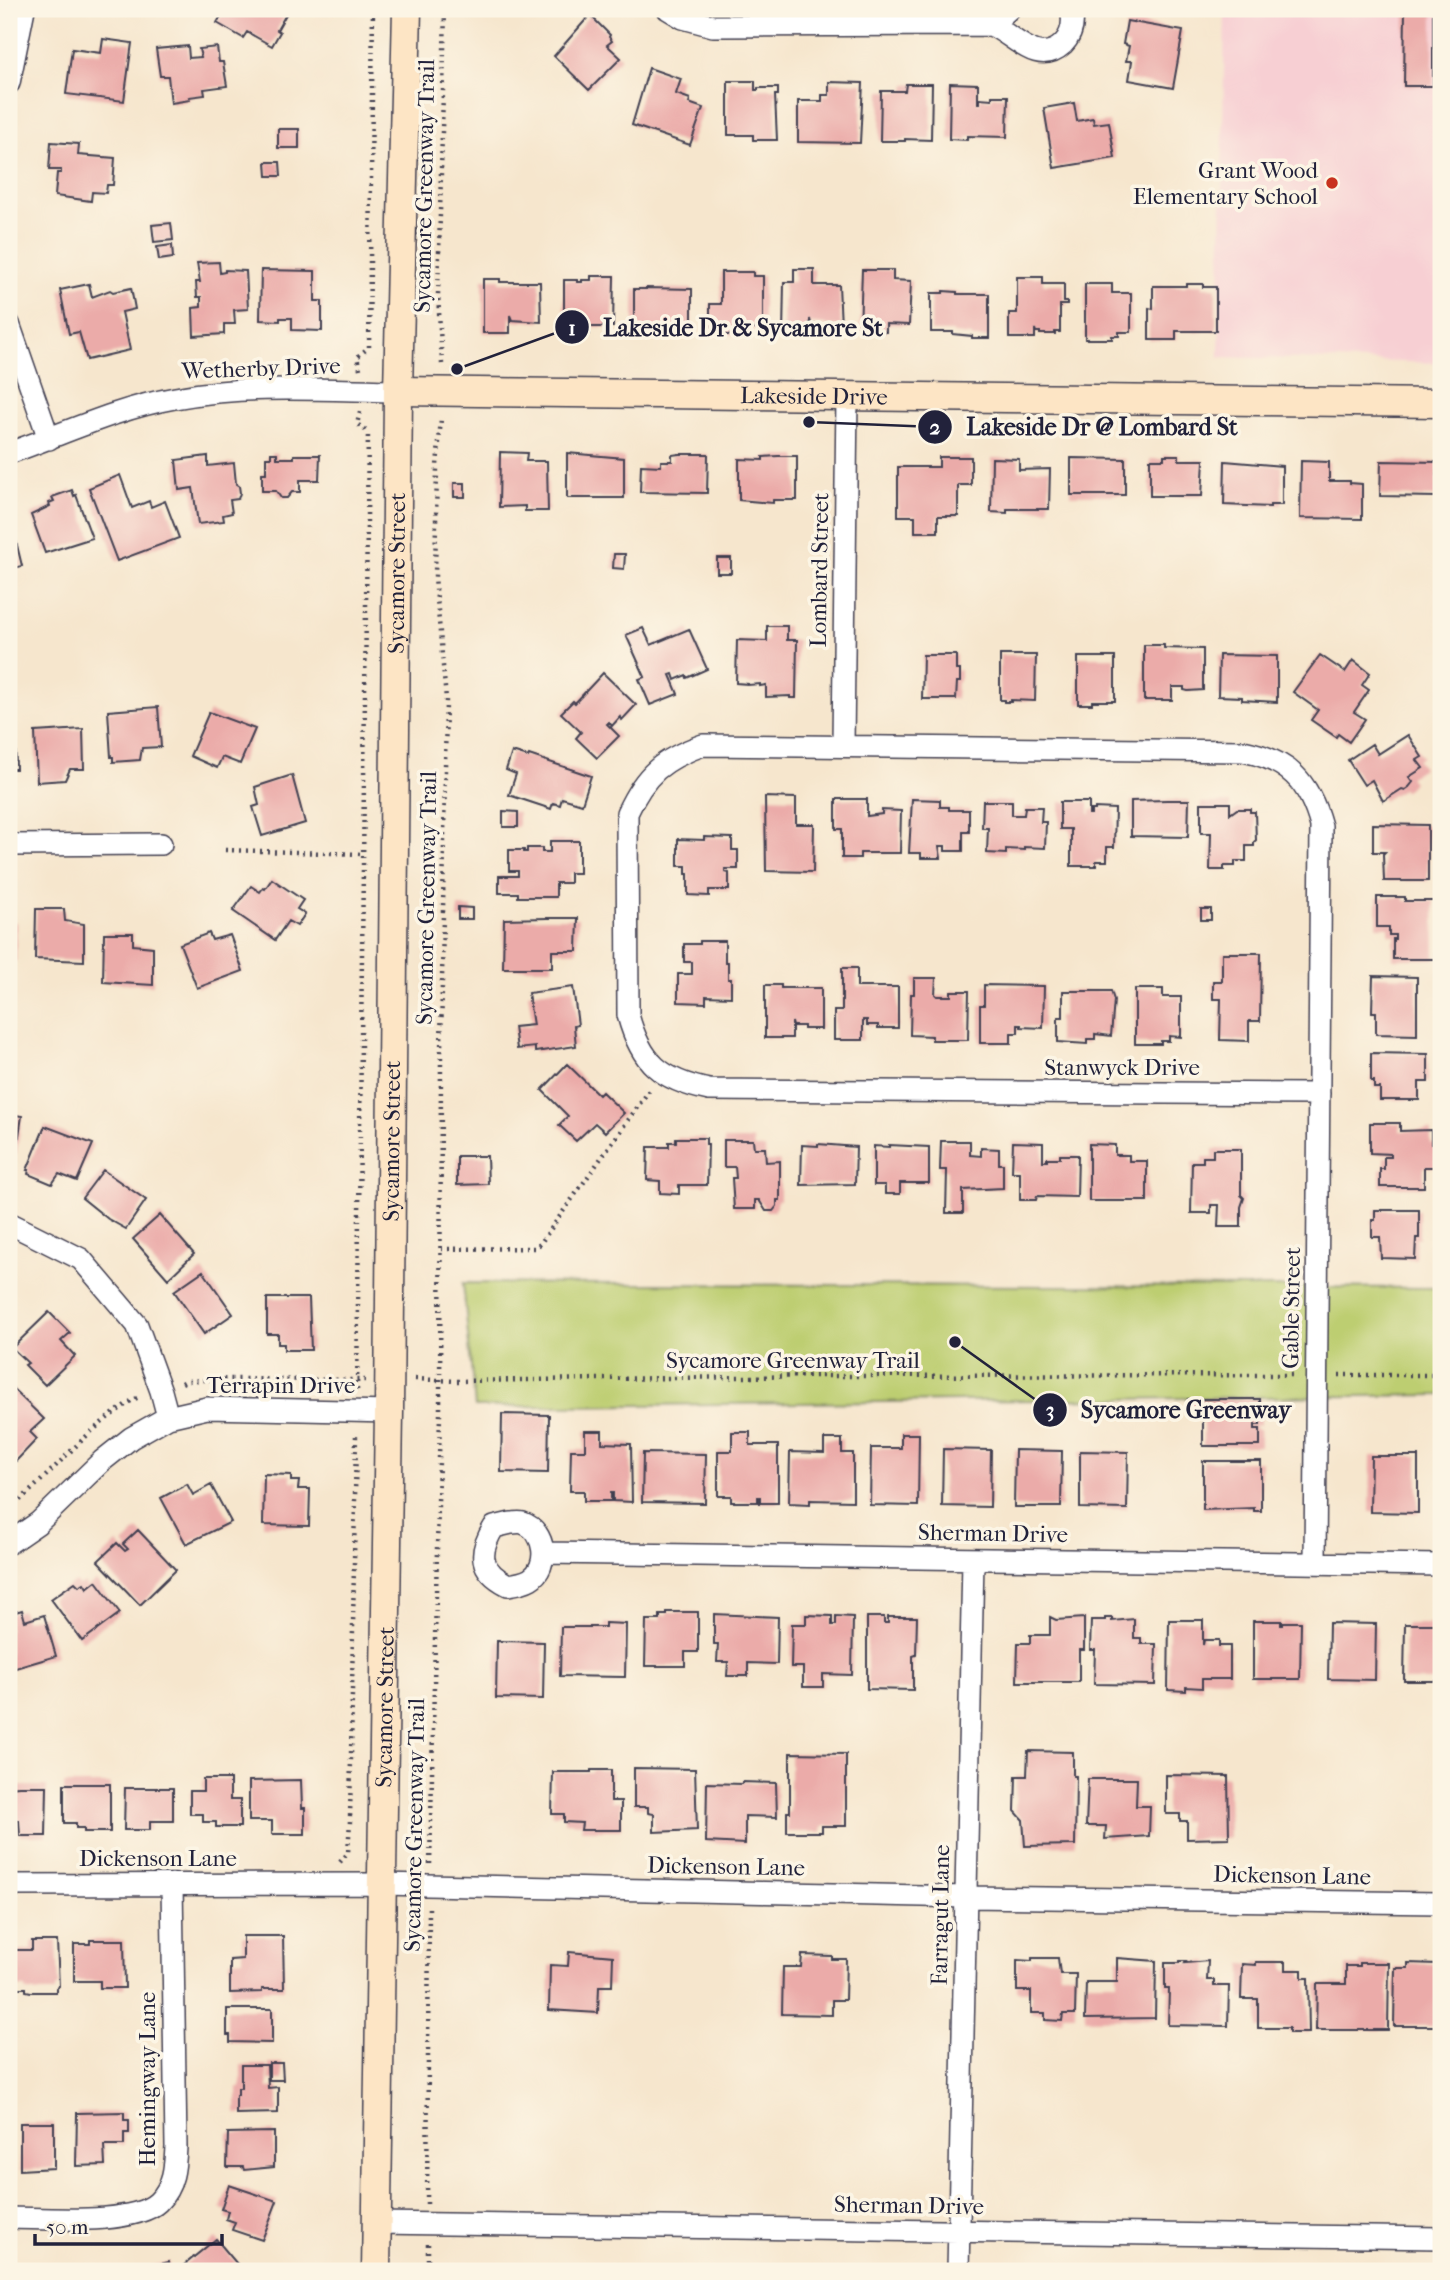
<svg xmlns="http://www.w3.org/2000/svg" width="1450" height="2280" font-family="'IM FELL French Canon',serif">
	<rect width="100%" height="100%" fill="#fcf5e5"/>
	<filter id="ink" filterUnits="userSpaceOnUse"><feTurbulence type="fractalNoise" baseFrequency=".0143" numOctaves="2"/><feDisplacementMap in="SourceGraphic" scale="14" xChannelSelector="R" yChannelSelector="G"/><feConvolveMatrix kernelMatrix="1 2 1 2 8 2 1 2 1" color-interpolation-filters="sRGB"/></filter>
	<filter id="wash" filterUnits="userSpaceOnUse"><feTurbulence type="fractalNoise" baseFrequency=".00686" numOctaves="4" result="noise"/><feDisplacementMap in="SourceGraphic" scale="28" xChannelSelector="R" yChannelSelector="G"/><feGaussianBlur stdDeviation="1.57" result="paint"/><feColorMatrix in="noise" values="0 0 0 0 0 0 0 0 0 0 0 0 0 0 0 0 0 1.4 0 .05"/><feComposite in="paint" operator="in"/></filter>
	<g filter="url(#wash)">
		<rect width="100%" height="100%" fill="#f6e6cd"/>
		<path fill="#f7cfd3" d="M1225 9H1441V363L1219 357Z"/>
		<path fill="#bdce71" stroke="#707856" stroke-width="2" d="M463 1283 1441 1288V1395L475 1407Z"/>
		<g id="blocks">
			<path fill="#ebaba9" d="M225 9H289L277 30 280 32 272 46 247 32 243 38 217 23Z
				M537 9H558V11L538 14Z
				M1405 9H1433V86H1404Z
				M590 15 610 35 609 37 612 41 607 45 621 58 589 90 554 56Z
				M1127 21 1183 31 1173 88 1129 80 1132 61H1126L1129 46 1123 44Z
				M103 39 132 43 124 101 66 94 72 49 101 53Z
				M188 46 189 58 201 57 199 49 217 47 219 62H223L227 86 204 89 205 95 189 97 190 100 171 103 168 76H160L156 49Z
				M649 68 681 79 676 94 690 99 689 103 703 108 690 145 632 125Z
				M728 81H755V90H758V88H778V95H775L777 140H753V135H728Z
				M829 82 863 83 860 143 798 142V101H822V95H829Z
				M950 83 978 84V103H980V98L992 99V96H1008L1007 137 967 136V140L949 139Z
				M906 84H932L931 140 905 139V141H880L881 91H905Z
				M1074 103 1077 121 1093 118 1094 124 1109 122 1115 158 1054 168 1044 108Z
				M278 129H299V148H278Z
				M51 142 79 144 78 155 115 158 113 185H107L106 193 92 192 91 201 55 196 57 173H61V170H49Z
				M266 162H280L281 176H267Z
				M171 223 173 240 154 242 152 225Z
				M172 245 173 258 159 260 157 247Z
				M219 262 220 273 225 272V270L246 271 248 309 234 310 235 324H224V334L194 336 193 308 201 307V297H197L196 282H200L197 263Z
				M794 269H814V285H839L841 326 811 324 810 319V335H783L784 282H794Z
				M261 270 315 271V301H322V331L292 330V318H280V321L260 320Z
				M862 270H893V280L911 281 909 325 886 324V332L860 331Z
				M721 272H753V276H763V328L744 330V328H739L738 324V335H710V304H721Z
				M591 276H614L613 327H590V334H564V280H577V282H582V280H591Z
				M1017 277H1043V284H1064V302H1067V305H1060V332H1055V334H1040V332H1036L1035 329V338H1009V313H1017Z
				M483 279H500V282H540L541 322 512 320 510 315V333H483Z
				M89 284 92 297 110 290 113 292 131 288 135 309 122 312 130 350 87 360 79 332 69 334 60 290Z
				M1085 284H1112V293H1131V332H1119V336H1112V339H1085Z
				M1186 284H1203V287H1216V331H1176V340H1149V308L1153 309V286H1186Z
				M646 288 692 289V334L657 332V330H634V289H646Z
				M943 291 957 292V294H989V338H972V336L953 334V332H931V293H943Z
				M500 452 527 453 526 461H547L548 511H525V506L499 507Z
				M271 453H277V458H294V455H320L319 480H300V492H292L287 498H281L276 491H262V473H266V457H271Z
				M567 453 624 458V498H567Z
				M679 454H708L707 493 640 492 641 465 661 466V461H672V455Z
				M1164 455H1179V460H1204L1202 496H1150V459H1164Z
				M208 456V466L234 463 236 484 239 486 240 493 238 499 230 500 232 513 223 515 224 521 198 524 193 488 179 490 176 460Z
				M778 456H797V500H773V503L739 500V459L763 460V457Z
				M939 457H971V485H958V516H938V532H915V516H898V467H939Z
				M992 458 1019 459V470L1050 469 1049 509H1007V513L991 512Z
				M1071 458 1125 459V495H1071Z
				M1225 461 1282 466V505H1270V507L1224 505Z
				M1301 461 1329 462V481H1350V483L1362 484V519L1300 518Z
				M1381 461 1438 462 1437 497 1380 496Z
				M120 475 132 508 149 501 151 507 165 501 179 538 117 561 89 488Z
				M454 483H465V497H454Z
				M72 490 74 496 76 495 92 538 45 553 31 515 50 506 49 503 54 501 52 497Z
				M10 532 12 541H16L22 566 9 569Z
				M614 554H625L624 569 613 568Z
				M717 558H731V573H717Z
				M767 626H787V640H797L796 698H790V696L766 697V685L760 686V684L748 685V684L736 683 737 640 767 641Z
				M643 628 651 645 689 629 707 669 687 678 686 675 675 680 673 674 670 675 678 694 650 705 639 679 645 677 626 635Z
				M1144 645H1164V648L1203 649V690L1188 691 1184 690V687H1172V700H1144Z
				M923 655H956V670H960V682H957L956 699H922Z
				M1000 655H1036L1035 701 1011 700V702H1004V700H1000Z
				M1219 655 1277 656V702L1242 700V697L1218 696Z
				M1320 655 1345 672 1353 660 1370 673 1362 685 1369 690 1354 712 1365 719 1349 742 1338 734 1336 737 1311 720 1318 710 1293 692Z
				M1078 657H1115V701H1092V704H1078Z
				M603 673 636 705 622 720 620 717 612 726 609 722 607 724 619 736 597 758 576 738 581 732 561 713 573 701 575 703Z
				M158 707 161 747 142 748 140 760 113 762V757H111L108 711Z
				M209 712 255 729 240 764 222 757 217 768 190 756Z
				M9 729 15 731 16 769H9Z
				M83 729 84 769H70L65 780 37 782 35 732Z
				M1408 735 1422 757 1417 760 1423 768 1409 777 1413 782 1409 787 1405 790 1402 789 1383 801 1372 780 1364 785 1348 760 1372 744 1378 754Z
				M512 752 528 757 529 755 591 776 582 804 562 798 560 805 553 803 551 809 509 795 516 774 506 770Z
				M292 775 305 823 262 836 253 807 259 805 255 787Z
				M765 797 796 798V824H814L813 872 766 871Z
				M836 799H867V816L882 814V810L901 811 900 853H860V858H842V829H836Z
				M912 799 940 800V807H949V810H969V832H963V851H945V846H939L941 858H921V853H909Z
				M1167 800H1189L1188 837 1131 836V801Z
				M983 801H1012V815H1024L1025 807H1042L1041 822H1046L1045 848 1024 847V850L1006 849V854L987 853 988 828H982Z
				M1060 802H1089V814H1091V810H1095V808L1115 809 1114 847H1107V861H1096V866H1071V829H1060Z
				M1201 803H1230V814L1237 809H1250V812H1255L1256 840 1254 842V846H1246V861H1235V866H1224V870H1210L1211 833H1201Z
				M503 811 518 812V827H503Z
				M1373 824 1428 825V881H1384L1383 854 1385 852H1373Z
				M704 837 732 838V850H738V869H725V872L729 873V890H709V896L688 895V874H686V866H678V839L704 840Z
				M550 841H579V873H570V883H556V897H518V893H499V876H518V871H509V850H524V852H527V848H542V852H550Z
				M272 879 303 900 297 909 305 914 297 926 288 921 275 940 233 911 251 886 260 892 263 888 265 889Z
				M1377 897H1405V901H1434L1435 959H1393V939H1395V935H1389V927H1377Z
				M458 907 472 908V919H458Z
				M36 909H64L65 921 84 924V961L35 959Z
				M1201 909H1211V920H1201Z
				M548 918H578L577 951H552V968H503L504 919Z
				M9 922H16V961H9Z
				M104 933H133V945L153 947V985L103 982Z
				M209 933 212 940 230 935 243 971 197 988 180 944Z
				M700 941H725V962H728V979H731V997L706 996V1003L678 1002V974H692V962H684V944H700Z
				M1222 953H1261L1260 1021H1249V1041L1220 1040 1221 999H1213V981H1222Z
				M842 968H857V987H898V1028H878V1025H867V1020H863V1040H834V1011H842Z
				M1373 976 1417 977V1035L1376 1034V1012H1372Z
				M914 978H936L935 994 937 996H951V991H969L968 1040H932V1036L910 1035 911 994H914Z
				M765 985H781V988H821V1029H804V1026H793L792 1022V1038H765Z
				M984 985 1044 986 1043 1028 1021 1027V1025H1018V1033H1011V1043H980V1005H984Z
				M573 987 578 1025 574 1026 576 1046 535 1052V1047L517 1049 514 1027 533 1025 528 993Z
				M1135 989H1163V997H1181V1037L1169 1036V1041H1161V1044H1135Z
				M1063 991H1111L1114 1000 1111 1036 1095 1034V1039H1087V1044L1058 1042V1017H1063Z
				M1371 1053 1428 1054V1082H1419V1100H1380V1088H1374V1081H1371Z
				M567 1064 599 1095 602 1092 624 1113 605 1132 595 1123 576 1141 559 1125 568 1116 542 1090Z
				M9 1114 22 1116 16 1155 9 1153Z
				M1370 1123H1400V1131L1431 1130V1144H1436L1435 1167H1424V1187H1380V1169H1384V1157H1391V1154L1370 1153Z
				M45 1126 93 1144 77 1181 59 1174 52 1184 28 1174 29 1170H27Z
				M676 1138H706V1144H708L707 1185H679V1194L660 1193V1181L647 1180 648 1147H669V1142H676Z
				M724 1140H753L754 1148H765L766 1162 780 1161V1200H777V1206L773 1211H766L759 1200H755V1209H734L732 1178H736L735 1167H724Z
				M941 1141H970V1155L981 1156V1148L999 1149V1164H1003V1188L963 1190V1213H946L947 1170H940Z
				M1013 1142 1043 1143V1161H1047V1158H1060V1155H1078L1077 1197 1037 1196 1036 1200H1020V1172H1012Z
				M818 1144 856 1147 855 1184 801 1185 802 1145 818 1146Z
				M1089 1144 1115 1145V1155H1129V1161H1147V1201H1089Z
				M889 1145 929 1147V1183H900V1194H885V1185H874V1146L889 1147Z
				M1213 1149H1241V1195L1244 1198 1241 1207V1227H1218L1219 1205H1211V1213H1191L1192 1162H1203V1157H1213Z
				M457 1156H487L488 1184 457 1185Z
				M103 1170 146 1200 126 1229 108 1219 82 1198Z
				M1375 1210H1419V1238H1416L1415 1259 1381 1258 1380 1237H1372V1220H1375Z
				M160 1215 194 1254 168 1279 133 1239Z
				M203 1271 233 1314 204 1334 174 1291Z
				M267 1298H309L311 1350H284V1344H278V1334H267Z
				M49 1312 70 1333 61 1341 75 1356 45 1385 25 1365 28 1363 12 1348Z
				M13 1389 44 1419 30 1432 37 1439 16 1461 9 1453V1393Z
				M1188 1399H1260V1425H1255V1429H1260V1446H1203V1416H1188Z
				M502 1414 549 1415 548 1473 501 1472Z
				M585 1431H602V1443L631 1444 632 1502 613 1501V1493H611V1501H584V1491H570L571 1450H585Z
				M732 1432H750V1445H778V1503H760V1497H758V1502H731V1496H718V1451H732Z
				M901 1434H919L918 1506 870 1505 871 1448H901Z
				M824 1439H842V1453H853V1501L810 1500V1504L789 1503 790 1452 824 1453Z
				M943 1449 991 1450 990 1507 942 1506Z
				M1015 1450 1062 1451 1061 1507H1014Z
				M1080 1451 1128 1452 1127 1509 1080 1508Z
				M643 1453 706 1454 705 1503 642 1502Z
				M1371 1456H1418V1513L1370 1512Z
				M1203 1461H1261V1511H1254V1508L1203 1510Z
				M264 1474 291 1475V1481H299L298 1489H310L309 1526 263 1525Z
				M187 1484 193 1495 211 1485 231 1522 186 1544 161 1498Z
				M138 1530 176 1570 140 1605 98 1561 117 1543 125 1551 128 1549 123 1544Z
				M96 1581 120 1613 82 1641 51 1599 75 1582 79 1586 84 1583 87 1588Z
				M22 1610 25 1621 44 1615 56 1656 9 1670V1614Z
				M667 1612H698V1652H685V1666H645L646 1620H660V1615H667Z
				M714 1614 778 1617 777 1664 748 1663V1676H727L728 1662H717L718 1644H714Z
				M806 1615 832 1616V1625H836V1616L853 1617 852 1675 823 1674V1687H803V1667H791L792 1624H806Z
				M867 1617H884V1623H888V1617H917L916 1655 913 1656V1690L867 1689Z
				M1050 1617 1056 1620 1084 1618V1650H1079V1682H1017L1018 1643H1030V1635H1050Z
				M1105 1618H1112V1621L1134 1619V1638H1141V1644H1156L1155 1685 1094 1684 1095 1650H1090L1091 1620H1105Z
				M1169 1620H1203V1645L1204 1640H1219V1646H1230V1679H1202V1688L1186 1687V1691L1168 1690Z
				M1253 1621H1281V1625H1283V1622H1301L1300 1679H1253Z
				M605 1623 626 1624 625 1677 560 1676 561 1627H605Z
				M1329 1623 1376 1624 1375 1680 1328 1679Z
				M1405 1624H1441V1681H1404Z
				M497 1641 544 1642 543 1699 496 1698Z
				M1028 1751 1073 1752V1776H1076L1075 1845 1025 1846 1023 1820 1015 1811 1016 1776H1027Z
				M790 1753 846 1754V1826H822V1832H787V1812H790Z
				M634 1768 695 1769 697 1830 654 1832V1814L648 1813V1807H634Z
				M591 1770H611V1801H621V1830H581L582 1823 564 1822V1814H552L553 1772H591Z
				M1166 1775 1228 1776 1229 1838 1187 1839V1821H1180V1814H1166Z
				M203 1779H230V1800H240V1827H216V1822H203V1814H190V1791H203Z
				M1088 1779H1137L1136 1806H1150L1149 1836 1105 1839 1106 1826H1086Z
				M301 1780 302 1808H305V1834H272V1821H249V1781Z
				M742 1782 776 1783 777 1817 745 1816V1844L706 1842 707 1783 742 1784Z
				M64 1784H110V1832H84V1828H76V1823H64Z
				M19 1786H47L46 1836H20L19 1820H9V1787Z
				M125 1788H173V1821H150V1830H124Z
				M243 1936H283L284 1989H262V1992L230 1993V1960L243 1959Z
				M90 1940H124L125 1988H100V1981H74V1944H90Z
				M32 1941H57L59 1986 56 1988V1992H31L26 1991V1988H14L13 1950H32Z
				M569 1952 613 1956 612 1986H599L598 2013 549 2010 550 1965 568 1966Z
				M802 1955 832 1956V1959H846L845 2000H832V2015L782 2014 783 1967H801Z
				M1032 1958H1058L1060 1974H1076L1075 2014H1063L1062 2021 1045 2020V2013H1031V1991H1017V1960L1032 1961Z
				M1117 1958 1156 1961 1155 2018 1085 2019 1086 1982H1117Z
				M1179 1961H1186L1185 1963 1208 1961 1207 1980H1214V1986H1229L1228 2026 1168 2025 1169 1989H1165V1963H1179Z
				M1256 1962H1285V1970H1302V1978H1308L1309 2033H1289V2028H1258V1999H1241L1242 1964 1256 1965Z
				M1360 1963H1389L1388 2030H1316L1317 1984H1346V1966H1360Z
				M1408 1963 1437 1964 1436 1982H1441V2026H1394L1395 1968H1408Z
				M227 2009H272V2043L230 2042V2035H227Z
				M269 2063H282L283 2080H269Z
				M241 2065H267L268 2088 278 2087V2113L236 2114V2095H238V2088H241Z
				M124 2112V2120H129V2133H124V2145H104L105 2165 76 2166 77 2113Z
				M20 2123H54V2168L20 2170Z
				M274 2132V2167L244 2170 243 2167H227L228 2133Z
				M229 2185 277 2201 262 2240 232 2230 235 2222 226 2219 228 2211 221 2209Z
				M216 2239 243 2271H187L183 2266Z
				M169 2262 171 2271H144L143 2268Z"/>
		</g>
	</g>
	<g filter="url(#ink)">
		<use href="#blocks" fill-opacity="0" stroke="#423f51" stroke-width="2"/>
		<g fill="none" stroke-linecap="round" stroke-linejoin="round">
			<g stroke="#423f51" stroke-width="24">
				<path id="street" d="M668 9 683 18 713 26 991 25C1014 35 1037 68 1063 44 1073 34 1074 22 1071 9
					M991 25 1009 9
					M9 83 24 9
					M9 324 49 439
					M9 453C63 434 118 408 175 398 248 384 325 390 398 391
					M843 745 847 396
					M9 845 161 844
					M9 1223 81 1259 137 1325 161 1391 168 1417
					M511 1523C515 1523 519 1522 523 1523 546 1531 550 1567 530 1579 523 1583 515 1584 508 1585 479 1570 478 1553 494 1527Z
					M9 1543 38 1523 102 1461 131 1438 168 1417 207 1408 389 1412
					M544 1553 1441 1565
					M1315 1563 1321 826C1309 781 1288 760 1243 751L703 745C663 759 645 774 627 813L628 1015C641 1063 661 1080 709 1090L1319 1094
					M9 1885 381 1884 967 1897 1441 1903
					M9 2218C44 2218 133 2226 158 2202 174 2186 175 2167 176 2147L172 1884
					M376 2223 1441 2238
					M958 2271 973 1560"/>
			</g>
			<g stroke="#423f51" stroke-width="31">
				<g id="secondary">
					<path id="s1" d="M398 391 1441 403"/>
					<path id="s2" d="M376 2271 389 1412 398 391 407 9"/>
				</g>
			</g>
			<path stroke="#423f51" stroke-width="4.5" stroke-dasharray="2 5" stroke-linecap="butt" d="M442 364 438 295 445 9
				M360 369 357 357 369 347 373 9
				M360 412 357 424 368 432
				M225 850 363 854
				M441 1249 535 1248 540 1244 651 1088
				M1339 1375H1441
				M415 1379 456 1381 818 1376 1296 1375
				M182 1383 186 1381 230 1379 365 1380
				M357 1390 368 432
				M9 1509C46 1480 75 1442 113 1414 122 1408 130 1400 140 1397
				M340 1862 348 1853 350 1821 356 1434
				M430 1864 440 1414 441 1053 446 699 435 577 437 466 441 418
				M427 2204 429 1905
				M428 2244V2271"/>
			<use href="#street" stroke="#fff" stroke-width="21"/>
			<use href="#secondary" stroke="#fde5c5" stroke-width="28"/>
		</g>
	</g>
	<circle fill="#c8321e" stroke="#fcf5e5" stroke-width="2.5" cx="1332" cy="183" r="7"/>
	<g text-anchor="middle" stroke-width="7" stroke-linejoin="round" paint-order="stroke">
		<g font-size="23" fill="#22223b" stroke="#fcf5e5" text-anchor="end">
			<text x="1318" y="178">Grant Wood<tspan x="1318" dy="26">Elementary School</tspan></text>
		</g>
		<g font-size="23" fill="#22223b" stroke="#fcf5e5">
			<text transform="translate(424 186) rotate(-89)" y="8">Sycamore Greenway Trail</text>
			<text transform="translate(261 368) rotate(-2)" y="8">Wetherby Drive</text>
			<text dy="8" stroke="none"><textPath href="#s1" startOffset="416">Lakeside Drive</textPath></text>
			<text transform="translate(819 570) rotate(-89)" y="8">Lombard Street</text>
			<text dy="8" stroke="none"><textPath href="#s2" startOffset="1698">Sycamore Street</textPath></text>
			<text transform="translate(426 898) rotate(-89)" y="8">Sycamore Greenway Trail</text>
			<text x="1122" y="1075">Stanwyck Drive</text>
			<text dy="8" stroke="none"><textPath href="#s2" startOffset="1130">Sycamore Street</textPath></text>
			<text transform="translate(1291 1308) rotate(-89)" y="8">Gable Street</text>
			<text x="793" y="1368">Sycamore Greenway Trail</text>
			<text x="281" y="1393">Terrapin Drive</text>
			<text transform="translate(993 1533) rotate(1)" y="8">Sherman Drive</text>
			<text dy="8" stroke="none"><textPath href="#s2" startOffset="564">Sycamore Street</textPath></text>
			<text transform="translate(414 1825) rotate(-89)" y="8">Sycamore Greenway Trail</text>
			<text x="158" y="1866">Dickenson Lane</text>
			<text transform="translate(726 1866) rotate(1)" y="8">Dickenson Lane</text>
			<text transform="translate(1292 1875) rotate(1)" y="8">Dickenson Lane</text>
			<text transform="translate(940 1915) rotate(-89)" y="8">Farragut Lane</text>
			<text transform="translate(147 2079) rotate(-90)" y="8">Hemingway Lane</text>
			<text transform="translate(909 2205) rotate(1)" y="8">Sherman Drive</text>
		</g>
	</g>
	<path fill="none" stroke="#22223b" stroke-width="2.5" d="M457 369L572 327M809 422L935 427M955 1342L1050 1410"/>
	<g fill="#22223b" stroke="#fcf5e5" stroke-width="2.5">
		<circle cx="457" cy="369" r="7"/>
		<circle cx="809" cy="422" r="7"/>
		<circle cx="955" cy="1342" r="7"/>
		<circle cx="572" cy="327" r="18"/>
		<circle cx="935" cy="427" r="18"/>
		<circle cx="1050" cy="1410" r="18"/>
	</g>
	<g font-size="21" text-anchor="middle" font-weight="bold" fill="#fff">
		<text x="572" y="335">1</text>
		<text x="935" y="434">2</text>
		<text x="1050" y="1417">3</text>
	</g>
	<g font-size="24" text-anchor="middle" font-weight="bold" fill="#22223b" stroke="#fcf5e5" stroke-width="7" stroke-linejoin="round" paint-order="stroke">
		<text x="743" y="336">Lakeside Dr &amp; Sycamore St</text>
		<text x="1102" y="435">Lakeside Dr @ Lombard St</text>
		<text x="1186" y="1418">Sycamore Greenway</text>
	</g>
	<rect width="1450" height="2280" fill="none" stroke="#fcf5e5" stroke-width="35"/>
	<path d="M35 2234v10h187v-10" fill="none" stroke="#22223b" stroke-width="3.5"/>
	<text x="46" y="2234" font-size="21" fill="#22223b" stroke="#fcf5e5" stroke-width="5" paint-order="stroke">50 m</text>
</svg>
